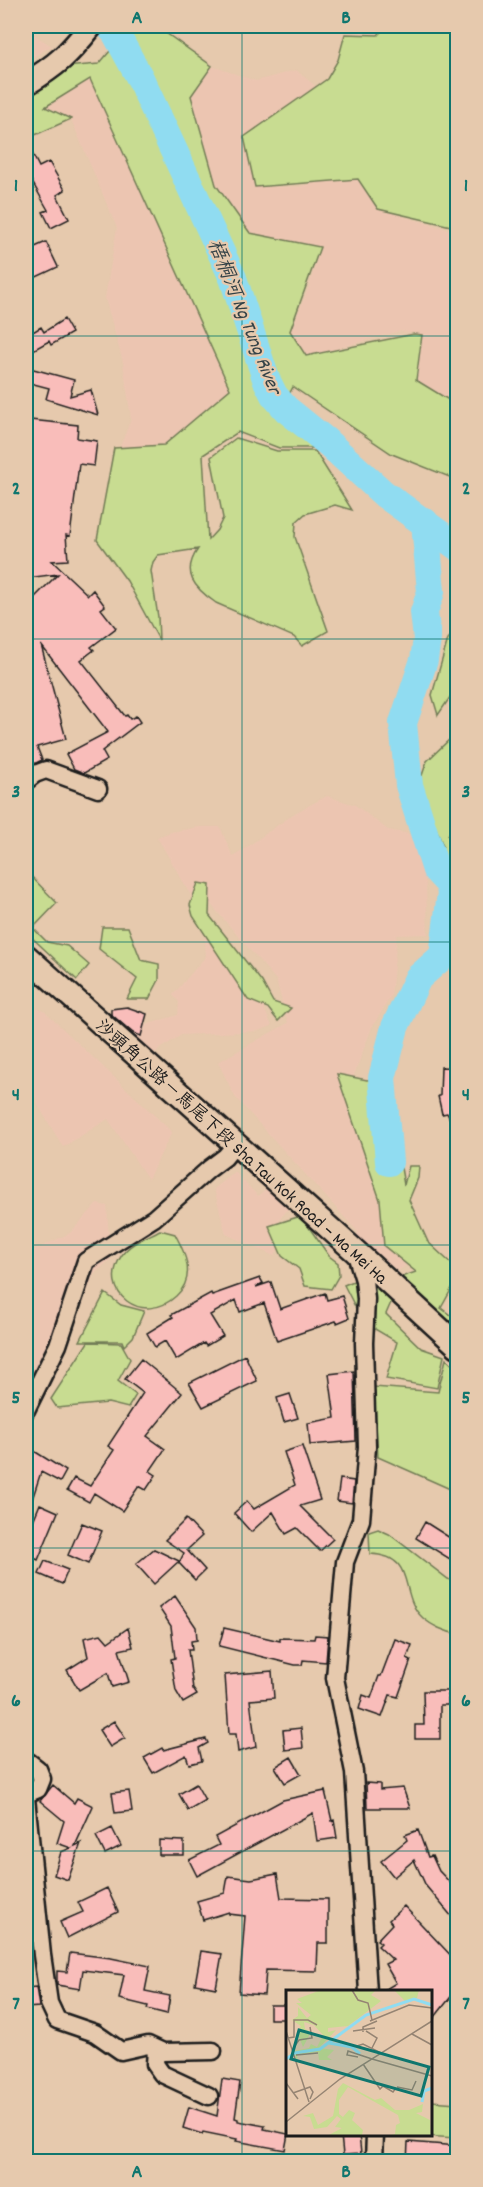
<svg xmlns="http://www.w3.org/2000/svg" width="483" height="2187" font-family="Dekko,'LXGW WenKai TC',sans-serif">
	<rect width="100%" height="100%" fill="#e6c9ad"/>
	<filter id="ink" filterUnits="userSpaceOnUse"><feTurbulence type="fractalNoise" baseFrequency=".0167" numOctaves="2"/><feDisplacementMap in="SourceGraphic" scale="12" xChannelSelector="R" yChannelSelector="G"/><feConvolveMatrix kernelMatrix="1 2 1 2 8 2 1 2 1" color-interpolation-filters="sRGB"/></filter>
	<g filter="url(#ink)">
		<path fill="#ecc5b1" d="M26 30 52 46 26 61Z
			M203 63 256 81 296 70 319 89 255 187H300L321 180 358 179 378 209 450 230 457 225V402H452L416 381 422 335 400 331 306 357 290 331 309 287 320 247 250 233 216 185 191 96Z
			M90 79 230 389 164 445 119 449 131 419 123 362 105 298 117 228 71 119 44 107Z
			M327 796 355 805 388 830 410 834 425 863 428 934 397 935 391 996 372 1027 354 1075 415 1260 394 1273 351 1242 358 1232 235 1097 218 1062 288 1023 276 980 202 894 192 897 157 837 171 832 199 827H220L233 857 295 813Z
			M204 927 244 964 272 1026 258 1031 181 1035 150 1056 126 1031 178 1015 179 1002 173 995 206 956Z
			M26 1004 44 1011 172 1132 148 1179 108 1119 63 1147 39 1107 33 1090 26 1088Z
			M235 1172 258 1196 275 1180 296 1199 279 1220 289 1233 274 1256 226 1234 214 1189Z
			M97 1204 107 1206 110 1260 94 1274 71 1333 30 1392 26 1389V1254L70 1233Z"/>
		<path fill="#c8dc91" stroke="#727c56" stroke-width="1.5" d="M124 26H156L212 66 191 96 216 185 250 233 320 247 290 331 306 356 414 334 422 335 416 380 452 402H457V480L392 454 293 387 281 409 313 448H279L238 432 203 455 208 540 217 530 223 518 211 457 236 438 277 451H315L352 510 335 505 305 514 296 522 295 537 328 631 302 646 294 637 216 603C194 588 181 573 198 549L158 555 153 562 151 571 158 617 159 640 127 581 97 540 114 448 164 445 230 389 90 79 45 107 71 119 26 139V80L53 68 99 64 110 51Z
			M386 26H457L458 225 455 227 378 209 358 179 255 187 244 137 327 79 338 60 345 34 378 35Z
			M457 629V687L438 715 432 695 448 639Z
			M450 739 458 744 457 816 448 836 457 851 456 885 434 854 443 846 419 784 427 761Z
			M26 871 57 903 33 928 47 942 67 946 89 965 77 980 26 932Z
			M198 883 210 885 209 915 262 982 273 1002 291 1008 278 1021 268 1008 248 1000 193 916 190 905Z
			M102 927H128L141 960 159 964V980L149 999H127L137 979 99 949Z
			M337 1074 367 1080 394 1075 393 1121 404 1185 409 1166H419L418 1178 409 1200 428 1242 457 1269V1279L441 1308 457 1320V1348L395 1279 416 1272 384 1246 380 1200Z
			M301 1216 329 1256 338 1263 339 1275 331 1289 305 1286 299 1269 282 1256 269 1226Z
			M160 1230 175 1234C186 1254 196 1278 176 1296 143 1327 96 1292 122 1255 130 1243 147 1237 160 1230Z
			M371 1274 393 1298 386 1314 421 1348 444 1356 437 1388 386 1379 397 1342 363 1322 344 1285Z
			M105 1293 121 1305 144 1311 133 1337 124 1346 122 1341H80Z
			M88 1342 121 1343 130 1359 118 1381 136 1395 128 1408 108 1403 57 1408 51 1399Z
			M446 1359 457 1369V1492L378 1457 374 1387 438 1392Z
			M378 1529 389 1534 448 1579 457 1584V1634C446 1632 432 1626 423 1618 397 1595 419 1556 370 1554L369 1532Z
			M431 2101 457 2103V2138L407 2135 430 2134Z"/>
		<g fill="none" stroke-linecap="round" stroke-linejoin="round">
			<path stroke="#90dcf1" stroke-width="28" d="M109 26 115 32 140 78 233 278 266 379 274 395 286 409 327 442 384 494 458 547
				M389 1162 382 1078 395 1027 418 978 443 956 451 893 449 884 436 870 409 785 403 723 424 660 427 639 424 612 431 592 425 522"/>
		</g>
		<path fill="#f9bdba" stroke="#1c1c1c" stroke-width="1.5" d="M26 141 39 167 49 162 65 190 57 195 69 219 51 228 43 212 48 210 26 171Z
			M46 242 58 267 30 280 26 269V251Z
			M64 319 72 333 51 345 49 341 26 354V336L41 327 44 332Z
			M26 367 74 380 70 396 91 390 98 415 46 399 49 388 26 382Z
			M30 420 78 425 77 438 97 441 94 466 79 464 70 536 66 535 68 560 52 561 88 595 93 590 105 606 101 609 116 628 91 647 94 650 81 660 125 716 127 715 130 719 136 716 140 722 102 751 107 760 84 773 74 769 66 754 108 732 41 645 66 739 37 747 42 760 26 768V602H30L58 574 27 578 26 469Z
			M127 1007 147 1014 141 1036 133 1033 111 1014V1009Z
			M441 1067 458 1068V1136L447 1113 442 1114 438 1096H440Z
			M260 1278 263 1283 256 1287 271 1282 280 1309 325 1293 327 1300 342 1296 349 1318 337 1323 336 1321 277 1341 264 1303 240 1312 236 1300 210 1315 223 1336 206 1346 204 1343 176 1360 165 1341 155 1347 147 1333 173 1317 171 1315 211 1293 212 1295Z
			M245 1355 257 1381 203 1407 189 1383Z
			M141 1359 182 1393 147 1436 165 1449 150 1471 156 1475 146 1490 139 1486 122 1511 94 1493 89 1502 67 1490 74 1478 90 1486 114 1450 108 1446 143 1393 125 1379Z
			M354 1371 356 1441 310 1445 308 1423 335 1418 329 1374Z
			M290 1394 298 1418 284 1422 277 1398Z
			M26 1446 66 1471 60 1482 41 1472 28 1512 26 1511Z
			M302 1446 320 1500 300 1506 333 1539 320 1551 297 1528 286 1534 273 1512 251 1532 234 1513 247 1501 254 1509 295 1485 284 1452Z
			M340 1479 354 1481 352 1503 337 1501Z
			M40 1504 58 1512 38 1560 26 1554V1538Z
			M186 1519 202 1536 187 1550 205 1570 195 1580 179 1563 184 1553 165 1540Z
			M425 1522 458 1543V1564L416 1538Z
			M82 1523 102 1531 88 1564 68 1555Z
			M154 1549 179 1561 154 1584 136 1564Z
			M45 1561 68 1570 62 1584 39 1574Z
			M175 1596 196 1627 197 1640 191 1641 192 1650H188L193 1689 197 1695 183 1703 176 1691 171 1659 175 1658 171 1626 159 1608Z
			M128 1628 133 1647 119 1650 129 1682 112 1687 108 1673 79 1690 67 1670 88 1657 84 1638 101 1634 108 1642Z
			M224 1628 280 1641V1638L314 1639 315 1635 328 1636 326 1662 303 1660 302 1665H295L219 1646Z
			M395 1639 412 1645 407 1658 411 1660 398 1697 390 1695 382 1717 359 1709 363 1695 371 1698 379 1676H381Z
			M272 1671 274 1698 250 1700 256 1747 238 1752 236 1734H229L225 1675Z
			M423 1691H448V1705H440V1739H415V1725H424Z
			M114 1721 125 1738 110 1747 99 1730Z
			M301 1728 303 1748 285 1750 283 1730Z
			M206 1739 208 1743 199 1748 202 1761 189 1764 186 1755 153 1773 144 1758 162 1748 163 1750Z
			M291 1757 301 1774 285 1783 275 1767Z
			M366 1783 380 1784V1790L403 1788 410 1808H367Z
			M196 1784 205 1800 188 1810 179 1794Z
			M53 1785 74 1803 77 1798 93 1806 75 1846 81 1843 68 1880 54 1875 61 1852 71 1848 57 1843 64 1821 40 1801Z
			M129 1791 132 1811 115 1813 112 1793Z
			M325 1791 332 1821 334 1820 337 1838 317 1841 313 1813 197 1876 189 1860 219 1845 215 1837 283 1800Z
			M112 1828 121 1846 105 1854 96 1836Z
			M418 1830 428 1857 432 1856 439 1871 458 1891V1924L426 1886 414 1860 394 1877 381 1861 407 1840 405 1835Z
			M159 1840 184 1841V1855H159Z
			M277 1874 281 1898 328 1899V1943H318L317 1971 266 1970 264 1995 239 1993 245 1916 229 1914V1912L203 1920 197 1901 225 1893 228 1876 251 1879Z
			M107 1888 118 1912 67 1938 60 1922 83 1912 78 1902Z
			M404 1906 458 1963V1988L430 2023V1992H381L396 1983 385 1964 393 1960 378 1946 381 1943 377 1940 392 1924 389 1920Z
			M201 1951 222 1954 216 1988 195 1984Z
			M70 1953 111 1958 150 1966 145 1991 170 1996 167 2014 147 2009 148 2006 119 1999 124 1975 83 1970 80 1989 57 1985V1971L67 1972Z
			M36 1987 39 2007 26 2008V1988Z
			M270 2005H288V2019H270Z
			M222 2079 240 2082 235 2118 238 2119V2121L265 2126 264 2129 288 2134 285 2150 236 2141 237 2139 203 2132 202 2134 183 2128 189 2107 217 2116Z
			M359 2134 361 2154 343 2155 341 2135Z
			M408 2142 458 2146V2162L425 2160 424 2162H407Z"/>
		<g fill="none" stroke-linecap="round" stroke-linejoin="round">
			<g stroke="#1c1c1c" stroke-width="21">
				<path id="street" d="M26 781 35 774 46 770 98 789
					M355 1251 364 1280 366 1299 364 1343 367 1447 361 1520 345 1562 335 1678 354 1772 368 1992
					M26 1410 58 1345 86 1261 154 1218 209 1169 225 1157 235 1145
					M26 1764 29 1762 38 1769 42 1779 38 1789 26 1794
					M26 1798 42 1955 49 2003 57 2020 95 2033 121 2051 148 2045 163 2052 213 2051
					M156 2050 155 2064 162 2074 209 2096
					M374 2162 375 2134"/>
			</g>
			<g stroke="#1c1c1c" stroke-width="27">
				<path id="secondary" d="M26 84C57 65 68 55 91 26
					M26 956 355 1251 458 1346"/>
			</g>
			<use href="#street" stroke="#e6c9ad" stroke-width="16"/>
			<use href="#secondary" stroke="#e6c9ad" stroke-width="22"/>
		</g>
	</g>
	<path fill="none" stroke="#0f766e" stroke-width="1.5" stroke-opacity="0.55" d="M242 26V2162M26 336H458M26 639H458M26 942H458M26 1245H458M26 1548H458M26 1851H458"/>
	<g text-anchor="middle" stroke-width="4.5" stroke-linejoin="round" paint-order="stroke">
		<g font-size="18" fill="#1c1c1c" stroke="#e6c9ad">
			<text transform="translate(242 1151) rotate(42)" y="6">沙頭角公路－馬尾下段 Sha Tau Kok Road – Ma Mei Ha</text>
		</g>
		<g font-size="20" font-style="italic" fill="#334247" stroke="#e6c9ad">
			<text transform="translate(246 316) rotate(68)" y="7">梧桐河 Ng Tung River</text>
		</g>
	</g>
	<g transform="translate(286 1990)">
		<rect width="146" height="146" fill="#e6c9ad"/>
		<path d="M35 0 89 1 85 5 95 11 62 36 42 38V42L50 40 33 58 48 60 41 67 46 70H33L32 62 11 65 12 76 8 61 23 58 25 54 31 57 37 45 28 35 18 32 19 39 25 42 17 57 11 42 15 36 6 30 12 26V17L21 28 25 25 10 13H16L11 9ZM108 0H133L131 8 120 12ZM57 93 89 110 95 108 109 120H123L137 114 136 122 130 123 144 130 145 145H105L109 144 110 135 114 133 112 125 62 97 53 110V124L57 127 63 120 69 123 66 130 77 140 76 145H43L56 138 49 137 55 129 51 126 41 137 28 139 24 127 17 126 27 123 32 135 47 126 52 99Z" fill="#c8dc91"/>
		<path fill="none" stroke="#90dcf1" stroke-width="3" d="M43 53 66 57 74 64M0 69 9 63 34 59 80 25 128 9 146 15M136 112 138 101 146 98"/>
		<path fill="none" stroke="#958473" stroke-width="1.5" d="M66 0 72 10 82 13 86 30M84 31 123 15 146 18M0 41 23 112M67 41 89 38M80 41 91 48 86 58M77 42V37L91 31M126 44 146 55M2 48 8 47V30H22L31 35M71 56 77 54 95 63M6 60 13 50 26 48 24 37M10 65 32 63M72 67 61 65 62 61 86 69M86 69 146 86M77 74 94 99 97 96 107 102 110 98M0 93 12 109M111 97 126 100 130 91M7 103 24 97 27 102 24 109M0 132 54 89 146 31"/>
		<path fill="#0f766e" fill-opacity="0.15" stroke="#0f766e" stroke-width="3" d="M13 40 143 77 135 106 5 69Z"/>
		<rect width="146" height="146" fill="none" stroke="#1c1c1c" stroke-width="3"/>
	</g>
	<rect width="483" height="2187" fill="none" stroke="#e6c9ad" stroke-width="66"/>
	<rect x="33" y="33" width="417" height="2121" fill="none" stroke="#0f766e" stroke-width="2"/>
	<g font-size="20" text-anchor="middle" font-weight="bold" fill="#0f766e">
		<text x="137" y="23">A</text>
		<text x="346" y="23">B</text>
		<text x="16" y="191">1</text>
		<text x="466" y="191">1</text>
		<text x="16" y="494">2</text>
		<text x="466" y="494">2</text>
		<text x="16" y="797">3</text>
		<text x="466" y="797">3</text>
		<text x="16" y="1100">4</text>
		<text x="466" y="1100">4</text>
		<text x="16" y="1403">5</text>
		<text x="466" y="1403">5</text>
		<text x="16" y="1706">6</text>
		<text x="466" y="1706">6</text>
		<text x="16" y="2009">7</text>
		<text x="466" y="2009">7</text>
		<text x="137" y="2177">A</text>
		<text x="346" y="2177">B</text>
	</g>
</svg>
